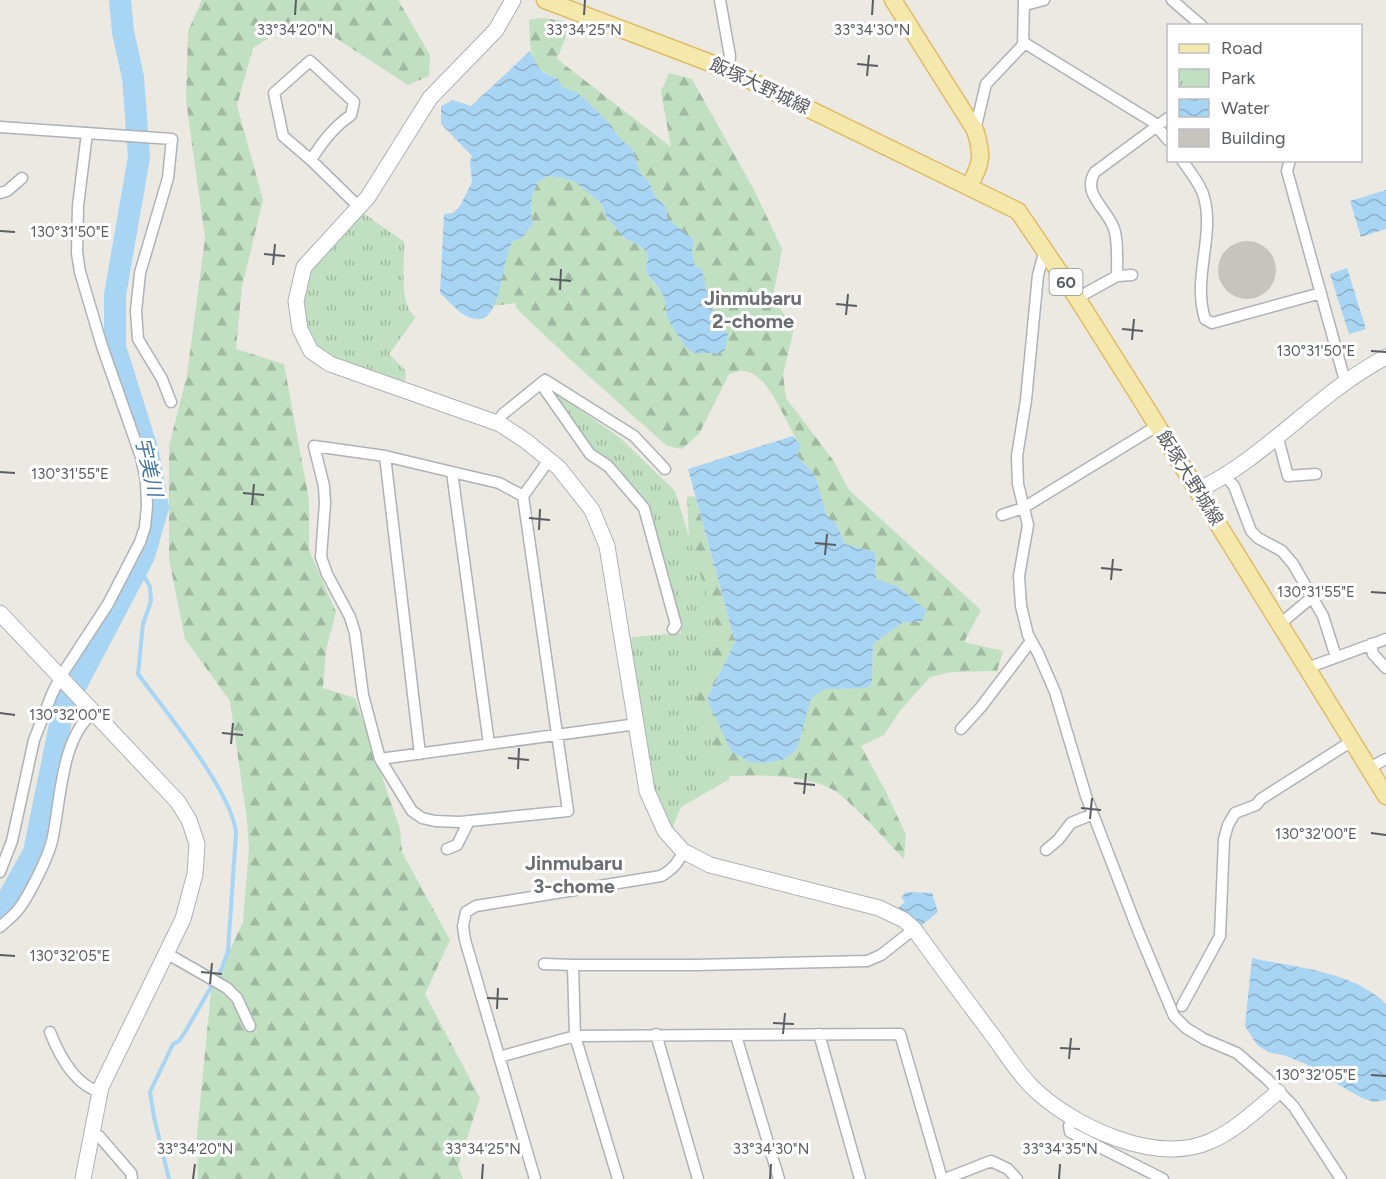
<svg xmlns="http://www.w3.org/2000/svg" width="1386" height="1179" font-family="Figtree,'Noto Sans JP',sans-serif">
	<defs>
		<pattern id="forest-firs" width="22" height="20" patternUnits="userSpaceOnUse" patternTransform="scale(1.5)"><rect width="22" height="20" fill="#c1e0c1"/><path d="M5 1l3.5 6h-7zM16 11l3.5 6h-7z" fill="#a0b9a0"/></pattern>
		<pattern id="park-tufts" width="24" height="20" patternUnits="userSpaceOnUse" patternTransform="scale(1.5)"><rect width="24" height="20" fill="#c1e0c1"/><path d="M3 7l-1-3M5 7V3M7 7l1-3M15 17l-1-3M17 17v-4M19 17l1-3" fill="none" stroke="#a0b9a0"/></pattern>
		<pattern id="water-waves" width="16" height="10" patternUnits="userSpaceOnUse" patternTransform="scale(1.5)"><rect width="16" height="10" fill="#a9d5f4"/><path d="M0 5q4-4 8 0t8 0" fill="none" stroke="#8db0c9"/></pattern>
	</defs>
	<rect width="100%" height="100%" fill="#ebe9e2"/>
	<path fill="url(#forest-firs)" d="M202 0H398L430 55 429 76 408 85 328 33 288 26 253 48 237 105 263 200 242 287 236 349 284 364 309 500V550L336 612 326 650 323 688 355 698 400 829 402 852 450 940 425 994 480 1098 458 1166 463 1179H198L197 1135 211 991 243 922 249 848 247 820 230 701 185 639 169 559V446L187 375 205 238 186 101 188 31Z
		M542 18 564 21 570 25 557 59 671 147 661 92 669 73 692 79 754 190 782 249 773 297 794 329 783 375 786 398 833 460 849 490 981 610 964 642 1003 651 997 671 951 672 930 677 899 712 884 735 861 746 886 792 906 835 904 859C882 837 862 812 838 793 809 772 744 774 710 778L675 687 692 599 687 497 695 496 735 642 707 699 740 757C766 771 780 752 801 737 803 721 805 695 824 689 833 686 856 688 867 688L872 683 873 644 902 623 921 621 897 586 876 579 875 552 845 544 836 523 827 516 815 475 797 456 801 445C785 426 771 373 743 371 739 370 733 373 729 374L699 434 682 449 667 446 574 363 516 308 515 303 493 306C496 297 500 287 502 278 505 265 506 253 513 241L522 238 533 224 531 213 532 196 537 183 548 176 563 178 575 182 601 203 607 218 625 238 642 247 648 255 646 272C657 287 669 297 666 316 677 335 697 348 718 354L728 334C719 321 710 319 713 301L707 293 702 269 695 266 692 250 694 240 667 219 666 207 655 196 649 182 640 173 633 150 619 137 611 125 587 101 576 93 562 87 558 78C528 71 530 46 529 20Z"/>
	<path fill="url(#park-tufts)" d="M362 212 404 242C405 262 398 306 416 317L389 354 406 371 405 383 333 359 315 343 308 333 301 301 307 274Z
		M547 387 619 437 675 491 720 639 697 692 696 704 730 779 681 807 672 829 653 791 630 640 633 637 681 633 672 590 648 507 606 458 592 448Z"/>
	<path fill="url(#water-waves)" d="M530 51C538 67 540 74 558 78L562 87 576 92 587 101 611 125 619 137 633 150 640 173 649 182 655 196 666 207 667 218 694 240 692 250 695 266 702 269 707 293 713 301C710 319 719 321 728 334L725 350 718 354C710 352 703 354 695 353 686 352 671 324 666 316 669 297 657 286 646 272L648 255 642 247 625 238 607 218 601 203 575 182 563 178 548 176 537 183 532 196 531 213 533 224 522 238 513 241C502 260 502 303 487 316 482 321 474 319 469 317 459 314 448 300 440 293L444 214 453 213 460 206 472 182 470 162 472 156 441 124V106L453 100 471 106Z
		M1386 190V229L1361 237 1350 201Z
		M1347 268 1366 329 1349 334 1330 274Z
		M793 436 801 445 797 456 815 475 827 516 836 523 845 544 875 552 876 579 897 586 926 610 922 621 902 623 873 644 872 683 867 688 824 689 811 699 797 749 785 759 765 763 749 762 731 751 707 699 735 642 688 469Z
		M906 892 932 893 938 912 922 925 896 910 905 902 901 897Z
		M1252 958C1294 967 1355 972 1386 1004V1100L1374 1102 1362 1098 1316 1072 1306 1064 1283 1055 1268 1052 1257 1045 1245 1026Z"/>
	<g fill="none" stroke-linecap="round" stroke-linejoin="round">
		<path stroke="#a9d5f4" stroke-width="4" d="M139 567 150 587 151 601 143 624 138 674C165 711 232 791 236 833L228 951 222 968 185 1032 179 1041 173 1044 150 1092 154 1117 169 1179"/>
		<path stroke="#a9d5f4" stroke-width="22" d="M0 907 9 897 34 852 63 710 144 556 158 507 148 452 115 347V295L139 157 133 77 123 32 120 0"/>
	</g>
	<path fill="#c7c4be" d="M1218 270a29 29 0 1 1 58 0a29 29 0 1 1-58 0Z"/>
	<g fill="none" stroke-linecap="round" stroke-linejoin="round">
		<g stroke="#afb2b6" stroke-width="13">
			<path id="street" d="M720 0 730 56 729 70
				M1172 0 1202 26
				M1025 5 1044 0
				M1023 42 1153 122 1168 140
				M310 61 354 102 351 115C333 128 323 141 311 160L283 136 274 93Z
				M0 127 172 139 168 178 140 273 136 311 138 339 162 379 171 402
				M975 130 986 84 1023 45 1024 0
				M311 160 359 207
				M1182 160C1189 171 1201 184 1204 197 1215 236 1192 278 1205 319L1212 323 1321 293
				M1290 160 1287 171 1345 381
				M0 193 7 191 22 178
				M1045 250 1038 275 1026 400 1017 456 1018 484 1028 525 1019 576 1021 606 1028 635 1038 653 1055 692 1086 796 1137 928 1174 1016 1186 1028 1204 1039 1237 1053 1267 1079 1294 1107 1341 1179
				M1117 276C1117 262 1118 246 1115 232 1111 211 1080 195 1095 172L1168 118
				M1077 298 1117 276 1132 275
				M541 384 590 454 608 466 644 508 676 625 673 629
				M496 423 503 414 545 380 634 436 665 469
				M1277 435 1288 476 1316 474
				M385 456 420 754
				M452 472 489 744
				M1225 476 1234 486 1251 531 1258 538 1282 551 1293 564 1323 616 1336 657
				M523 496 499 483 452 472 385 456 314 446 324 486 325 503 321 557 327 574 350 617 355 633 363 695 380 759 412 811 422 818 435 821 460 822 568 811 523 496 549 460
				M1002 515 1023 508 1157 426
				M1280 624 1317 593
				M1371 644 1373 654 1386 668
				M1307 668 1386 639
				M961 729 981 707 1031 641
				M380 759 637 724
				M1369 768 1386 759
				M447 849 457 845 469 821
				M1046 850 1058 840 1071 823 1093 814
				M0 872 12 841 34 740 52 694 61 676 108 604 140 542 145 527 147 506 146 481 141 457 102 346 80 272 77 253 78 206 87 133
				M0 927C5 922 12 917 17 911 28 898 48 858 52 841 61 802 60 738 94 712
				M166 953 227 988 237 998 250 1026
				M544 964 573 965
				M1182 1006 1220 936 1224 839 1228 825 1235 813 1256 805 1261 799 1352 741
				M50 1032C59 1055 75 1085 100 1092
				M656 1034 698 1179
				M819 1034 860 1179
				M736 1036 779 1179
				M499 1057 575 1036 900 1034 942 1179
				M1073 1117 1069 1126 1070 1132 1163 1179
				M91 1134 99 1136 131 1173 132 1179
				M535 1179 465 940 463 926 466 912 476 906 661 876C672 870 679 863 683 851
				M618 1179 575 1036 573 965H694L867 961 881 955 914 929
				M945 1179 991 1161 1008 1169 1017 1179"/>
		</g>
		<g stroke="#aeb1b6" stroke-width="17">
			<path id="secondary" d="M513 0 496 30 430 98 368 197 304 267 296 301 300 329 311 351 330 364 500 424 526 441 559 468 592 510 607 546 647 791 665 831 683 851 710 865 879 908 904 920 914 929C940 965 966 1000 993 1036 1005 1052 1017 1072 1032 1087 1072 1126 1155 1166 1211 1141 1236 1130 1257 1109 1278 1092
				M1198 490C1266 458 1317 393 1386 357
				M0 613 178 802 189 820 197 844 195 874 183 919 101 1087 83 1179"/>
		</g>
		<g stroke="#e0bc66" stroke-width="19">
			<path id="primary" d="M545 0 729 70 1018 211 1077 298 1142 401 1386 796
				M893 0 975 130C983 154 982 164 969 186"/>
		</g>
		<use href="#street" stroke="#fff" stroke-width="10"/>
		<use href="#secondary" stroke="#fff" stroke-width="15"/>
		<use href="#primary" stroke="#f5e8ad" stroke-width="16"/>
	</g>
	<path fill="none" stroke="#5a5d61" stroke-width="2" d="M295 15 296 0M584 15 585 0M872 15 873 0M857 64 878 66M867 76 869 55M0 231 15 232M264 254 285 256M273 265 275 244M550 279 571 281M560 290 561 269M836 304 857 306M846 315 848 294M1122 329 1143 331M1132 340 1134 319M1371 351 1386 352M0 472 15 473M243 493 264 495M252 505 254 484M529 518 550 520M539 530 540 509M815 543 836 545M825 555 827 534M1101 568 1122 570M1111 580 1113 559M1371 592 1386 593M0 713 15 715M222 733 243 735M231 744 233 723M508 758 529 760M518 769 519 748M794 783 815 785M804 794 806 773M1081 808 1101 810M1090 819 1092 798M1371 833 1386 835M0 955 15 956M201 972 222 974M210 984 212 963M487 998 508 999M497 1009 498 988M773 1023 794 1024M783 1034 785 1013M1060 1048 1080 1049M1069 1059 1071 1038M1371 1075 1386 1076M193 1179 195 1164M482 1179 483 1164M770 1179 771 1164M1059 1179 1060 1164"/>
	<g text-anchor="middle" stroke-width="6" stroke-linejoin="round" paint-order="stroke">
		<rect fill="#fff" stroke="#8c8e90" stroke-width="1.5" x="1049.5" y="269" width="33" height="26" rx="4.5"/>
		<g font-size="16" font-weight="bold" fill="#5a5d61">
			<text x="1066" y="288">60</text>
		</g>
		<g font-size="18" fill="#5a5d61" stroke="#fff">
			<text transform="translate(760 86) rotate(25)" y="6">飯塚大野城線</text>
			<text transform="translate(1190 478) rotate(58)" y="6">飯塚大野城線</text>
		</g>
		<g font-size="20" font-weight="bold" fill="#6b6f73" stroke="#fff">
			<text x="753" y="305">Jinmubaru<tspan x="753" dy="23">2-chome</tspan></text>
			<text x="574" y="870">Jinmubaru<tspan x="574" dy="23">3-chome</tspan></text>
		</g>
		<g font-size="20" font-style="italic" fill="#4977a4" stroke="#fff">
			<text transform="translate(149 467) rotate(77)" y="7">宇美川</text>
		</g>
	</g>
	<g font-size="15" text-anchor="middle" fill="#5a5d61" stroke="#fff" stroke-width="6" stroke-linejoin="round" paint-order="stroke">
		<text x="295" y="35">33°34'20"N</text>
		<text x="584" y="35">33°34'25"N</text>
		<text x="872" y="35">33°34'30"N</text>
		<text x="70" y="237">130°31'50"E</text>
		<text x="1316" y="356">130°31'50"E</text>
		<text x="70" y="479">130°31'55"E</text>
		<text x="1316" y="597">130°31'55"E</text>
		<text x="70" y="720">130°32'00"E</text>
		<text x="1316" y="839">130°32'00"E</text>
		<text x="70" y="961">130°32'05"E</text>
		<text x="1316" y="1080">130°32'05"E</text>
		<text x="195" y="1154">33°34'20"N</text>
		<text x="483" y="1154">33°34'25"N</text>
		<text x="771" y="1154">33°34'30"N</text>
		<text x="1060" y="1154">33°34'35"N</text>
	</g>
	<rect x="1167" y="24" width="195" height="138" fill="#ffffff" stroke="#bdbec0" stroke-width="1.5"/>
	<rect x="1179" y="44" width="30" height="9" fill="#f5e8ad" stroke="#bdbec0" stroke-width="1.5"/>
	<text x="1221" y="54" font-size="18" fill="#5a5d61">Road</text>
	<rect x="1179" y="69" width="30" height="18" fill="url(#park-tufts)" stroke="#bdbec0" stroke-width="1.5"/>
	<text x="1221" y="84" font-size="18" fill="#5a5d61">Park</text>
	<rect x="1179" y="99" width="30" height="18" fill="url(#water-waves)" stroke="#bdbec0" stroke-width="1.5"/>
	<text x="1221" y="114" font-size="18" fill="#5a5d61">Water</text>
	<rect x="1179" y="129" width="30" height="18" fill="#c7c4be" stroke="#bdbec0" stroke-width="1.5"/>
	<text x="1221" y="144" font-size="18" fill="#5a5d61">Building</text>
</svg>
